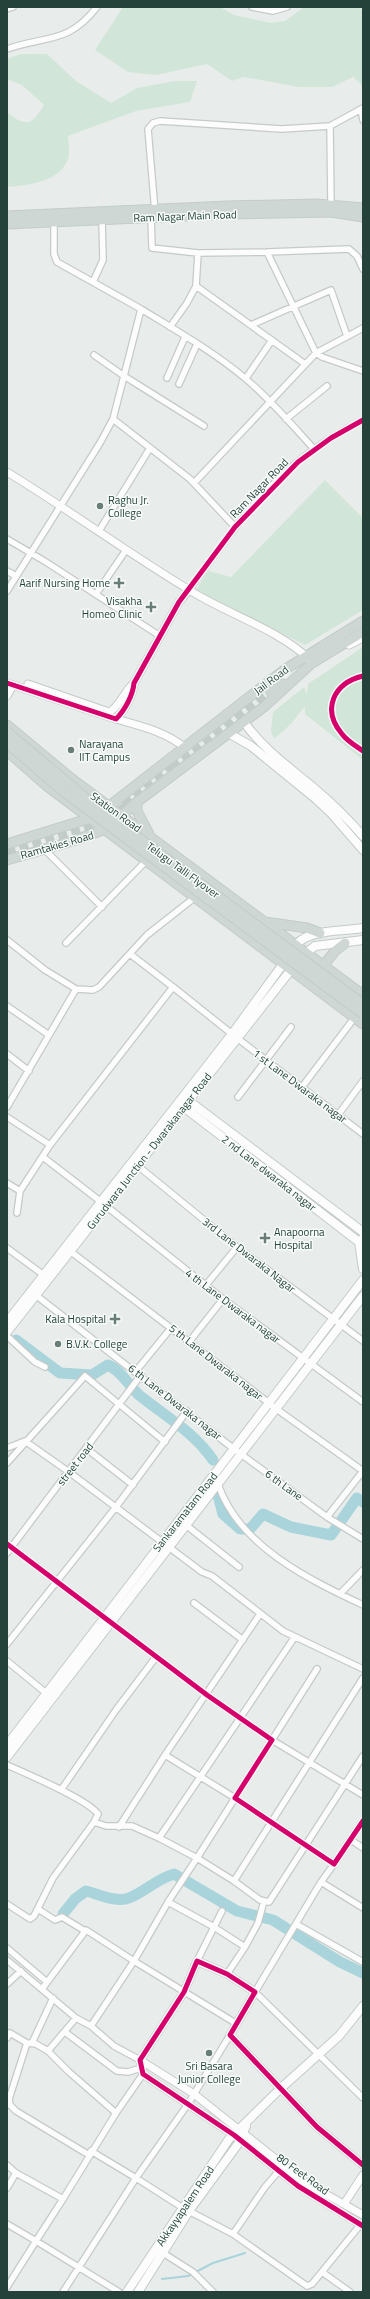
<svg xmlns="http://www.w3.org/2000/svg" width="370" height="2299" font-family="'Titillium Web',sans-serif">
	<rect width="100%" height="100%" fill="#e8edeb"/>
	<path fill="#d1e6d8" d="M123 7H220L234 15 271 23 285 21 304 7H359L363 11V86L353 77 332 87H299L244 77 232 81 207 64 156 75 128 72 95 50Z
		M21 54H47L76 81 111 103 137 88 175 81H197L190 102 136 111 68 136C68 142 70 149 69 155 63 182 30 185 7 187V112C26 128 32 125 44 105L22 85 7 79V59Z
		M325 480 363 518V610L305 645 196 590 208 571 231 577Z
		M363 647V760L305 714V706L291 724 274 739 271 731 273 712 304 687 307 695 308 684Z"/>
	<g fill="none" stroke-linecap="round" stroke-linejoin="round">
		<path stroke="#a9d4db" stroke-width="2" d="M162 2279 188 2276 213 2263 245 2253"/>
		<path stroke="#a9d4db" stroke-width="11" d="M16 1340 60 1373 92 1375 108 1365C121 1370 129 1386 139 1395 165 1416 194 1432 213 1460
			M218 1495 223 1514 240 1529H250L263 1514 291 1527 331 1535 357 1498 363 1502
			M63 1914 75 1899 86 1891C98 1894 117 1903 129 1898 146 1891 157 1879 174 1874L237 1911 273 1920 340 1962 363 1973"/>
		<path stroke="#c1cbc8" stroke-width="9" stroke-dasharray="9 4.5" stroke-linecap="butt" d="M173 769 271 692
			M122 802 177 760
			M7 853 102 824 133 801"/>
		<g stroke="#c5cac8" stroke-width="8">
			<path id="minor" d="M252 7 273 11 287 7
				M7 9 13 7
				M7 49C48 35 68 44 97 7
				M361 109 363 120
				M330 126 363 108
				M155 212 148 129 153 123 160 121 282 129 330 126 331 204
				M151 216 152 248 198 253 267 252 316 353 322 357 363 371
				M54 219V254L57 262 141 309 124 376 204 426
				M267 252 349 249 357 256 363 269
				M93 282 103 260 102 219
				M196 286 198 253
				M141 309C177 331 214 352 246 379 271 400 292 425 314 449
				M251 325 331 290 347 336
				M170 327 187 303 196 286 305 364
				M167 378 185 337
				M246 378 272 340
				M179 384 197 344
				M113 419 190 479 235 527
				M286 419 327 386
				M194 483 316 353 363 328
				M99 531 150 448
				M7 539 46 562 160 636
				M7 571 16 576
				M189 590C225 540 262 486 313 450 329 438 346 429 363 420
				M7 591 100 443 113 419 124 376 94 355
				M96 594 126 550
				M44 849 102 907
				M7 940 45 970 76 989
				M66 943 146 861
				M130 954 173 987
				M7 1006 49 1035
				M237 1038 363 1134
				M7 1054 29 1071
				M302 1087 355 1017
				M238 1097 291 1027
				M7 1107 76 989 93 990 99 987 147 935 194 898
				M338 1115 363 1081
				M7 1117 50 1145 20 1191 7 1183
				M50 1145 173 987 232 1034
				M43 1157 100 1201
				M138 1166 237 1247 363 1341
				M106 1206 223 1299 363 1402
				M17 1213 20 1191
				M7 1248 45 1276
				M70 1251 282 1413 363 1471
				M206 1285 237 1247
				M33 1293 234 1449 327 1517 363 1539
				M7 1336 35 1362 45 1367
				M189 1342 223 1299
				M136 1371 171 1328
				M7 1448 25 1441 69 1472 202 1572 212 1576 283 1631 363 1669
				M87 1449 133 1485
				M7 1463 85 1376 165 1442
				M218 1484C239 1546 308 1579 363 1605
				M327 1517 363 1471
				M186 1525 239 1567
				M7 1544 207 1695 272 1740 235 1798 334 1864 363 1821
				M7 1553 141 1375
				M340 1594 363 1570
				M194 1603 243 1640
				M7 1644 116 1507 187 1411
				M7 1661 46 1693
				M317 1669 272 1740 363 1795
				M363 1678 234 1881 260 1900 269 1902 363 1756
				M7 1765C27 1774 87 1799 98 1814L94 1822 106 1826H132L159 1838
				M61 1790 116 1710 156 1657
				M119 1827 165 1755
				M351 1840 363 1848
				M334 1864 321 1882 363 1908
				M234 1881 197 1858 235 1798 165 1755 260 1614
				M321 1882 255 1992 363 2098
				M168 1902 197 1858 159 1838 294 1638
				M7 1904 30 1919 34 1916 53 1878 94 1822
				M38 1909 55 1920 62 1917 85 1931
				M222 1911 214 1927 245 1947 227 1974
				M296 1924 363 1962
				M245 1947 258 1923 264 1901
				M7 1948 47 1982
				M7 1960 76 2018
				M7 1984 21 1971
				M42 1989 86 1930 134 1961 168 1902 214 1927 197 1961
				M65 2032 117 2071 128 2072 141 2068
				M7 2038 10 2033 27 2043 36 2044 48 2051 69 2072 116 2113 143 2074
				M27 2043 9 2099 10 2105 16 2111 89 2155
				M32 2043 53 1998
				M48 2051 76 2018 91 2026
				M140 2060 114 2046 91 2026 134 1961 237 2024
				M91 2151 136 2178 188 2104 230 2035
				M7 2165 16 2173 63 2199 116 2113
				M7 2188 16 2173
				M7 2224 36 2241 63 2199
				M233 2234 265 2187 284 2165
				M163 2253 193 2272 213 2292
				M322 2272 350 2292
				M7 2287 36 2241 119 2292
				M63 2292 136 2178 183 2208 233 2234 307 2286 312 2284 361 2224"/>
		</g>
		<g stroke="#c5cac8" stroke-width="9">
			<path id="tertiary" d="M7 472C71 511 132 556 196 594 231 615 280 631 309 659
				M349 645 363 638
				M7 683 116 719C125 710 133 695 134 683L179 602 189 590
				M28 684 109 712C118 709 125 690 134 683
				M7 696 13 685
				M116 719C140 726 164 731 184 747
				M140 2060 194 2094 306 2183 363 2215
				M363 2165 317 2127 230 2035 255 1992 227 1974 197 1961 184 1992 140 2060 143 2074 234 2135 298 2186 363 2226
				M344 2204 363 2175"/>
		</g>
		<g stroke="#c3cbc8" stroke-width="10">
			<path id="secondary" d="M244 722C263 749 289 767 314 788 332 803 348 819 363 836
				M230 734 251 746 316 799 330 812 363 850
				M292 950C304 928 341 932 363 928
				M301 957 315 946 363 940
				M185 1098 363 1232
				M181 1105 359 1242
				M362 1239 359 1242 363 1269
				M7 1322 232 1034 286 960
				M7 1332 294 966
				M7 1745 363 1280
				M7 1757 363 1296
				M127 2292 229 2139 280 2089 339 2036 363 2006
				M138 2292 189 2211 238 2144 246 2126"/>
		</g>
		<g stroke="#c3ccc9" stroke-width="11">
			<path id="primary" d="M7 216 228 206 316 204 363 208
				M7 224 228 214 331 212 363 217
				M271 692 283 684
				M7 725 72 779 363 995
				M7 751 47 786 363 1024
				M137 802V811L149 834
				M104 810 284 670 363 621
				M118 819 137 802 265 706 312 663 363 632
				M7 844 94 817
				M7 860 76 840 108 828
				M265 922 307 928 320 933
				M323 966 335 951 345 943"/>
		</g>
		<use href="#minor" stroke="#fcfcfc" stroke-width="5.5"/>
		<use href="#tertiary" stroke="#fcfcfc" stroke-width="7"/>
		<use href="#secondary" stroke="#fcfcfc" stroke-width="8"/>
		<use href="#primary" stroke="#cfd7d5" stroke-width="9"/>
		<g stroke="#c3ccc9" stroke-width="11" stroke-linecap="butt">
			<path id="primary-bridge" d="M7 732 93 804 363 1004
				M7 743 64 792 363 1014"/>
		</g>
		<use href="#primary-bridge" stroke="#cfd7d5" stroke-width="9"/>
		<g stroke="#f7fbf9" stroke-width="8">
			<path id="cycleway" d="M363 676C334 683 321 709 342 734 347 741 356 746 363 751
				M7 683 116 719C125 710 133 695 134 683L179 602 235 527 298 462 331 438 363 420
				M7 1544 207 1695 272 1740 235 1798 334 1864 363 1821
				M363 2165 317 2127 230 2035 255 1992 227 1974 197 1961 184 1992 140 2060 143 2074 234 2135 298 2186 363 2226"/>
		</g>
		<use href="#cycleway" stroke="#d6006c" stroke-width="5"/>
	</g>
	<g fill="#697e78" stroke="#f7fbf9" stroke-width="1.5">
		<circle cx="100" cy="506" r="4"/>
		<path d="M117 577h4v4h4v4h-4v4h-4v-4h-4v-4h4z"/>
		<path d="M149 601h4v4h4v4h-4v4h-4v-4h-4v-4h4z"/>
		<circle cx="71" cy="750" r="4"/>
		<path d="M263 1232h4v4h4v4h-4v4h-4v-4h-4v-4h4z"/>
		<path d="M113 1313h4v4h4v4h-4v4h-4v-4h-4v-4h4z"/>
		<circle cx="58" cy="1344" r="4"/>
		<circle cx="209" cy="2053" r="4"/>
	</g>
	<g text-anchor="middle" stroke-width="3" stroke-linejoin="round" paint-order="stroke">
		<g font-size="11" fill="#24423a" stroke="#f7fbf9">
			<text transform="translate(185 216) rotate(-2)" y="4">Ram Nagar Main Road</text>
			<text transform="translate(259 488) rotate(-46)" y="4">Ram Nagar Road</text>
			<text transform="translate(271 680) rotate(-37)" y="4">Jail Road</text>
			<text transform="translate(116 812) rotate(36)" y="4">Station Road</text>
			<text transform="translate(57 845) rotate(-16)" y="4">Ramtakies Road</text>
			<text transform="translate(183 870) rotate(36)" y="4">Telugu Talli Flyover</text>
			<text transform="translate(300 1086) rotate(37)" y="4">1 st Lane Dwaraka nagar</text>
			<text transform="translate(149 1151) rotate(-52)" y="4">Gurudwara Junction - Dwarakanagar Road</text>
			<text transform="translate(269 1173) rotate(38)" y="4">2 nd Lane dwaraka nagar</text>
			<text transform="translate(249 1255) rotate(38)" y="4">3rd Lane Dwaraka Nagar</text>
			<text transform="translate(233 1306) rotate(37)" y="4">4 th Lane Dwaraka nagar</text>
			<text transform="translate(216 1362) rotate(38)" y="4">5 th Lane Dwaraka nagar</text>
			<text transform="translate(175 1402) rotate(38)" y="4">6 th Lane Dwaraka nagar</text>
			<text transform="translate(75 1464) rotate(-52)" y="4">street road</text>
			<text transform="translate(284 1485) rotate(36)" y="4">6 th Lane</text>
			<text transform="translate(185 1512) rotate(-52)" y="4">Sankaramatam Road</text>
			<text transform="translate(303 2174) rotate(36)" y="4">80 Feet Road</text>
			<text transform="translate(185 2206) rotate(-56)" y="4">Akkayyapalem Road</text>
		</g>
		<g font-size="11" fill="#24423a" stroke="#f7fbf9" text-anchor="start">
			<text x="108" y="504">Raghu Jr.<tspan x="108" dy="13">College</tspan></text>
			<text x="110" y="587" text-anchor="end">Aarif Nursing Home</text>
			<text x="142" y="605" text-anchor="end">Visakha<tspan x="142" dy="13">Homeo Clinic</tspan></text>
			<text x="79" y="748">Narayana<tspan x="79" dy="13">IIT Campus</tspan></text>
			<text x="274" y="1236">Anapoorna<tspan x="274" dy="13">Hospital</tspan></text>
			<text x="106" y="1323" text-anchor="end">Kala Hospital</text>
			<text x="66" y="1348">B.V.K. College</text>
			<text x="209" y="2070" text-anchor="middle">Sri Basara<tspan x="209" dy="13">Junior College</tspan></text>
		</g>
	</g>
	<rect width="370" height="2299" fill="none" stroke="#24423a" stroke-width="16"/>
</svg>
